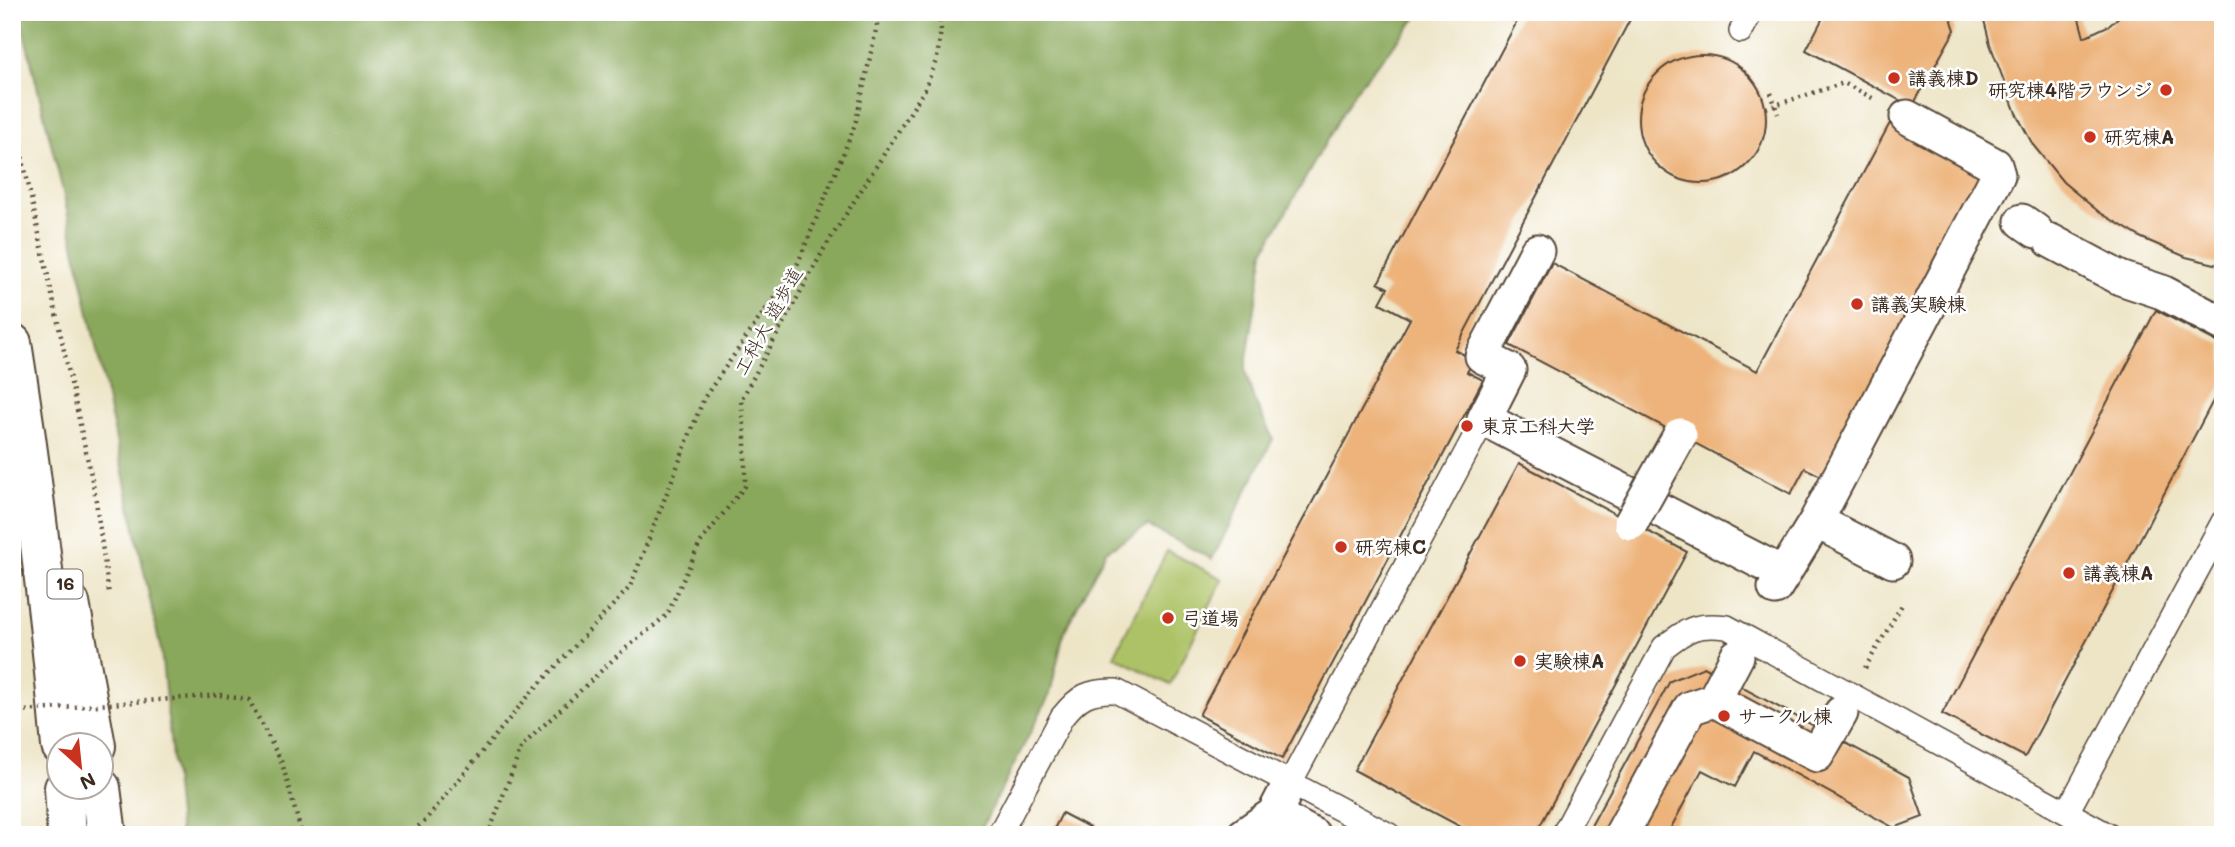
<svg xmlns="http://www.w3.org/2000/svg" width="2235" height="847" font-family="Mali,'Klee One',sans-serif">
	<rect width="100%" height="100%" fill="#fff"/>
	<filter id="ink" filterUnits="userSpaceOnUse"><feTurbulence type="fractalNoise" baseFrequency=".0143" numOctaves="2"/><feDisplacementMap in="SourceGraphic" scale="14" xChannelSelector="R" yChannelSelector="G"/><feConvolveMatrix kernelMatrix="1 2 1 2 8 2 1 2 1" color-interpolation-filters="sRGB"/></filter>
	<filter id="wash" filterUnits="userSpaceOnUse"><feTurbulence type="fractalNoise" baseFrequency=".00686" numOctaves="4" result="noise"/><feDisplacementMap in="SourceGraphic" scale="28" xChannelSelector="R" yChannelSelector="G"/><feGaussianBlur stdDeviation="1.57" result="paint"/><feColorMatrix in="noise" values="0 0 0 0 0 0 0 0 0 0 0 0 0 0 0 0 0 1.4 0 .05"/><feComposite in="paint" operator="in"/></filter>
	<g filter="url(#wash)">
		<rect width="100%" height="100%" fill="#eee5c7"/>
		<path fill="#adc266" stroke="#747642" stroke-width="2" d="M1167 551 1223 579 1170 685 1114 656Z"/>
		<path fill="#8aa85b" stroke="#62693c" stroke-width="2" d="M19 12H1422L1356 89 1264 251 1245 371 1254 400 1273 439 1212 559 1148 526 1106 551 1064 632 1050 694 978 835H180L161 651 63 192Z"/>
		<g id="blocks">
			<path fill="#edb37a" d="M1522 12H1634L1455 350 1474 360 1467 372 1483 380 1282 759 1199 715 1410 319 1380 303 1388 288 1378 283Z
				M1826 12H1949L1955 30 1912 107 1806 50Z
				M1986 12H2064L2078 15 2084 37 2110 25 2124 12H2223V266L2186 257 2142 238 2099 212 2063 182 2033 145 2016 113 1990 44 1983 16Z
				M1638 119a64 64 0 1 1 128 0a64 64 0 1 1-128 0Z
				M1890 123 1990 175 1827 479 1805 468 1791 494 1509 345 1552 263 1757 371Z
				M2156 310 2223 345V382L2025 757 1942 714Z
				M1519 463 1687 552 1535 835H1476L1354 770Z
				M1704 667 1909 777 1923 817 1894 828 1754 751 1735 787 1702 770 1667 835H1586L1670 681Z
				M1062 813 1104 835H1051Z"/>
		</g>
	</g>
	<g filter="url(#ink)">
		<use href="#blocks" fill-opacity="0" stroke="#564637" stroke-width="2"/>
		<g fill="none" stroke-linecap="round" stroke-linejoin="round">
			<g stroke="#564637" stroke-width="26">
				<path id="service" d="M1741 31 1751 12
					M1290 783 1484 419
					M2067 812 2223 522
					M999 835 1062 717C1079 696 1089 690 1116 691L1389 835
					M1563 835 1664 647C1687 629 1697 623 1727 627L2108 835"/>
			</g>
			<g stroke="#564637" stroke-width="37">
				<path id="pedestrian" d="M2022 221 2036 231
					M2051 241 2120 278 2162 292 2223 324
					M1537 251 1482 356 1509 370 1484 419 1784 574
					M1816 521 1893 561
					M1775 588 1816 521 1998 175 1995 165 1907 117
					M1737 656 1714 700 1817 755 1841 713
					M1274 814 1313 835
					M1244 835 1274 814 1290 783
					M1621 835 1690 708 1714 700"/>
			</g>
			<g stroke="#564637" stroke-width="42">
				<path id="trunk" d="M12 343C33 476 49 611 61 746
					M70 603 96 746
					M64 788 67 835
					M101 788 107 835"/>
			</g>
			<path stroke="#564637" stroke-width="4.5" stroke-dasharray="2 5" stroke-linecap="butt" d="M1771 93 1778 114
				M1766 108 1844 83 1876 100
				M12 109 95 494 109 595
				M1865 668 1902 605
				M220 695 249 700 282 763 302 835
				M407 835 424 822 529 695 630 587 704 398 798 263 855 125 880 12
				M488 835 522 746 619 654 667 615 700 543 745 486V434L741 400 824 249 925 89 937 58 941 30 939 12"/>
			<use href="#service" stroke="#fff" stroke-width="23"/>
			<use href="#pedestrian" stroke="#fff" stroke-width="33"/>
			<use href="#trunk" stroke="#fff" stroke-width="38"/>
			<g stroke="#564637" stroke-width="37" stroke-linecap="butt">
				<path id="pedestrian-bridge" d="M1631 523 1680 435"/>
			</g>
			<path stroke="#564637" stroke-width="4.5" stroke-dasharray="2 5" stroke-linecap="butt" d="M12 712 220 695"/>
			<use href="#pedestrian-bridge" stroke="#fff" stroke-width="33"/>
		</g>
	</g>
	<g fill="#c8321e" stroke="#fff" stroke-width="2.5">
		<circle cx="1894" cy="78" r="7"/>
		<circle cx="2166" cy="90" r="7"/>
		<circle cx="2090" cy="137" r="7"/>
		<circle cx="1857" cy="304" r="7"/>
		<circle cx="1467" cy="426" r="7"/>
		<circle cx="1341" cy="547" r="7"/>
		<circle cx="2069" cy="573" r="7"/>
		<circle cx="1168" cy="618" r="7"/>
		<circle cx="1520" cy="661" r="7"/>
		<circle cx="1724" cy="716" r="7"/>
	</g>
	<g text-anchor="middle" stroke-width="5" stroke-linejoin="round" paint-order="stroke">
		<rect fill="#fff" stroke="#766a62" stroke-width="2" x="47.5" y="569.5" width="35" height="29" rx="5"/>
		<g font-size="18" font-weight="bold" fill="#3b2a1e">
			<text x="65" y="590">16</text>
		</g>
		<g font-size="19" font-weight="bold" fill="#3b2a1e" stroke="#fff" text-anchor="start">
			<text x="1908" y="85">講義棟D</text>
			<text x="2152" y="97" text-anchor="end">研究棟4階ラウンジ</text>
			<text x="2104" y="144">研究棟A</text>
			<text x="1871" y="311">講義実験棟</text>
			<text x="1481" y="433">東京工科大学</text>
			<text x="1355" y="554">研究棟C</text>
			<text x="2083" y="580">講義棟A</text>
			<text x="1182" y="625">弓道場</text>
			<text x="1534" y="668">実験棟A</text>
			<text x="1738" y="723">サークル棟</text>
		</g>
		<g font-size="19" fill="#3b2a1e" stroke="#fff">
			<text transform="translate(768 321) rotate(-61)" y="7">工科大 遊歩道</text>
		</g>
	</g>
	<rect width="2235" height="847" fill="none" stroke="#fff" stroke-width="42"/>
	<g transform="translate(80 766) rotate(153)"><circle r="33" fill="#ffffff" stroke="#b1aaa5" stroke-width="2"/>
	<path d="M0-5L12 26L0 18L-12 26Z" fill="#c8321e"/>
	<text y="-10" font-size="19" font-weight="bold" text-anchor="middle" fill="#3b2a1e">N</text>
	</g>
</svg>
